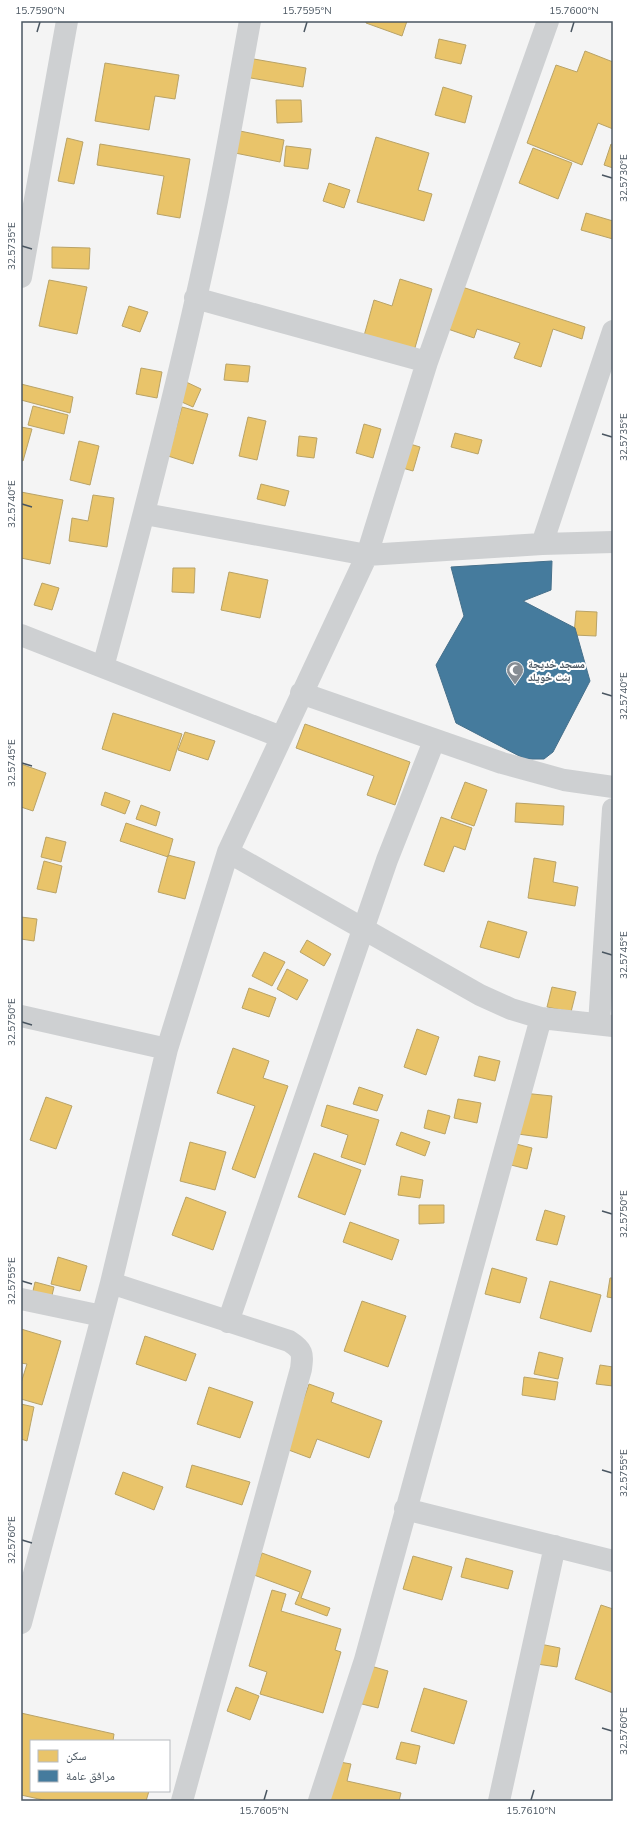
<svg xmlns="http://www.w3.org/2000/svg" width="634" height="1822" font-family="'Nunito Sans','Noto Naskh Arabic',sans-serif">
	<rect width="100%" height="100%" fill="#f4f4f4"/>
	<path fill="#e9c46a" stroke="#b9a367" d="M366 21H407L402 36 366 23Z
		M439 39 466 45 461 64 435 58Z
		M585 51 613 62V129L598 123 582 165 527 143 556 65 577 72Z
		M248 58 306 68 303 87 245 77Z
		M105 63 179 75 175 99 155 96 149 130 95 121Z
		M443 87 472 96 465 123 435 115Z
		M276 100H301L302 122 277 123Z
		M240 131 284 140 280 162 235 153Z
		M376 137 429 153 418 190 432 194 424 221 357 202Z
		M67 138 83 142 74 184 58 181Z
		M100 144 190 159 180 218 157 214 164 176 97 165Z
		M611 144 613 145V168L604 165Z
		M286 146 311 149 308 169 284 166Z
		M533 148 572 163 558 199 519 183Z
		M329 183 350 190 344 208 323 201Z
		M586 213 613 221V239L581 230Z
		M52 247 90 248 89 269 52 268Z
		M400 279 432 289 412 358 362 343 374 300 392 306Z
		M49 280 87 287 77 334 39 326Z
		M456 285 585 327 582 339 553 329 541 367 514 358 520 343 477 329 474 338 442 327Z
		M129 306 148 312 140 332 122 326Z
		M226 364 250 366 248 382 224 380Z
		M141 368 162 372 157 398 136 394Z
		M184 381 201 389 193 407 175 399Z
		M21 384 73 397 70 413 21 400Z
		M33 406 68 415 64 434 28 425Z
		M182 407 208 414 193 464 168 456Z
		M248 417 266 421 257 460 239 456Z
		M364 424 381 429 373 458 356 453Z
		M21 427 32 429 23 461 21 460Z
		M455 433 482 440 478 454 451 447Z
		M299 436 317 438 314 458 297 456Z
		M79 441 99 446 90 485 70 480Z
		M400 441 420 447 413 471 392 465Z
		M261 484 289 491 285 506 257 499Z
		M21 492 63 500 50 564 21 558Z
		M93 495 114 498 107 547 69 541 72 518 88 521Z
		M173 568H195L194 593 172 592Z
		M229 572 268 580 260 618 221 610Z
		M42 583 59 588 52 610 34 605Z
		M576 611 597 612 596 636 574 635Z
		M113 713 182 734 170 771 102 749Z
		M305 724 410 762 395 805 367 795 374 776 296 748Z
		M185 732 215 741 208 760 178 750Z
		M21 764 46 773 33 811 21 807Z
		M465 782 487 790 474 826 451 818Z
		M105 792 130 801 125 814 101 805Z
		M516 803 564 806 563 825 515 822Z
		M141 805 160 812 156 826 136 819Z
		M441 817 472 828 465 850 454 846 444 872 424 865Z
		M126 823 173 839 168 857 120 841Z
		M46 837 66 842 61 862 41 857Z
		M168 855 195 862 185 899 158 892Z
		M534 858 556 862 553 882 578 887 575 906 528 898Z
		M44 861 62 866 56 893 37 889Z
		M21 917 37 919 34 941 21 939Z
		M488 921 527 932 519 958 480 947Z
		M307 940 331 954 324 966 300 952Z
		M264 952 285 962 272 986 252 976Z
		M287 969 308 980 297 1000 277 989Z
		M552 987 576 992 571 1012 547 1007Z
		M249 988 276 998 269 1017 242 1008Z
		M417 1029 439 1037 426 1075 404 1067Z
		M233 1048 269 1061 263 1078 288 1086 255 1178 232 1169 255 1106 217 1093Z
		M479 1056 500 1061 495 1081 474 1076Z
		M359 1087 383 1095 377 1111 353 1104Z
		M523 1093 552 1096 547 1138 518 1134Z
		M46 1097 72 1106 56 1149 30 1140Z
		M458 1099 481 1103 477 1123 454 1118Z
		M327 1105 379 1120 365 1165 341 1157 348 1135 321 1126Z
		M428 1110 450 1116 445 1134 424 1128Z
		M401 1132 430 1142 425 1156 396 1145Z
		M190 1142 226 1152 215 1190 180 1181Z
		M512 1143 532 1148 527 1169 507 1164Z
		M314 1153 361 1170 345 1215 298 1197Z
		M401 1176 423 1180 420 1198 398 1195Z
		M186 1197 226 1212 213 1250 172 1235Z
		M419 1205H444V1223L419 1224Z
		M545 1210 565 1216 557 1245 536 1240Z
		M350 1222 399 1240 392 1260 343 1242Z
		M58 1257 87 1266 80 1291 51 1284Z
		M492 1268 527 1278 520 1303 485 1294Z
		M610 1278H613V1298L607 1297Z
		M550 1281 601 1295 591 1332 540 1318Z
		M35 1282 54 1287 50 1304 31 1300Z
		M362 1301 406 1316 388 1367 344 1351Z
		M21 1329 61 1341 42 1405 21 1399V1383L27 1364 21 1363Z
		M145 1336 196 1354 186 1381 136 1364Z
		M539 1352 563 1358 558 1379 534 1374Z
		M600 1365 613 1367V1386L596 1384Z
		M524 1377 558 1382 555 1400 522 1395Z
		M309 1384 334 1393 331 1402 382 1421 369 1458 317 1439 310 1458 286 1449Z
		M209 1387 253 1402 240 1438 197 1424Z
		M21 1404 34 1407 27 1441 21 1439Z
		M192 1465 250 1482 242 1505 186 1487Z
		M123 1472 163 1487 154 1510 115 1494Z
		M262 1553 311 1571 301 1598 330 1608 327 1616 295 1604 300 1592 254 1575Z
		M413 1556 452 1567 442 1600 403 1589Z
		M466 1558 513 1571 508 1589 461 1577Z
		M272 1590 286 1594 281 1611 341 1629 335 1650 341 1652 323 1713 260 1694 267 1672 249 1666Z
		M601 1605 613 1609V1693L575 1679Z
		M540 1644 560 1648 557 1667 537 1664Z
		M364 1664 388 1671 378 1708 354 1702Z
		M236 1687 259 1696 250 1720 227 1711Z
		M424 1688 467 1701 454 1744 411 1731Z
		M21 1713 114 1734 113 1741H31V1791H149L146 1801H48L21 1795Z
		M401 1742 420 1746 416 1764 396 1759Z
		M334 1761 351 1764 347 1781 401 1793 399 1801H325Z"/>
	<path fill="#457b9d" stroke="#46708b" d="M552 561 551 590 523 601 575 628 590 681 553 752 544 759H525L456 723 436 665 464 616 451 567Z"/>
	<g fill="none" stroke-linecap="round" stroke-linejoin="round">
		<path stroke="#ced0d2" stroke-width="22" d="M21 277 67 21
			M195 298 427 362
			M145 514 367 555 542 544 613 542
			M542 544 613 331
			M21 635 281 737
			M103 667C145 513 185 358 217 201 229 141 239 81 250 21
			M301 693 502 763 564 780 613 787
			M228 852 480 995 511 1009 541 1018 613 1026
			M21 1016 167 1049
			M599 1024 613 809
			M111 1283 289 1341C303 1350 303 1353 301 1369L182 1801
			M21 1299 102 1316
			M228 1322 387 860 434 741
			M405 1509 613 1561
			M21 1623 111 1283 167 1049 228 852 367 555 427 362 548 21
			M319 1801 365 1660 541 1018
			M499 1801 555 1546"/>
	</g>
	<path fill="none" stroke="#4a5661" stroke-width="1.5" d="M37 32 40 22M304 32 307 22M571 32 574 22M602 175 612 178M22 246 32 249M602 434 612 437M22 504 32 507M602 693 612 696M22 763 32 766M602 952 612 955M22 1022 32 1025M602 1211 612 1214M22 1281 32 1284M602 1470 612 1473M22 1540 32 1543M602 1728 612 1731M264 1800 267 1790M531 1800 534 1790"/>
	<defs>
		<g id="mosque-pin" transform="scale(0.9)"><path d="M0 17L-7.5 6A9.5 9.5 0 1 1 7.5 6Z" fill="#868d94" stroke="#fff"/><path d="M3.5-4.9A6 6 0 1 0 3.5 4.9A5 5 0 1 1 3.5-4.9Z" fill="#fff"/></g>
	</defs>
	<g fill-rule="evenodd">
		<use href="#mosque-pin" x="515" y="670"/>
	</g>
	<g text-anchor="middle" stroke-width="4" stroke-linejoin="round" paint-order="stroke">
		<g font-size="11" font-weight="bold" fill="#4a5661" stroke="#fff" text-anchor="start">
			<text x="528" y="668">مسجد خديجة<tspan x="528" dy="13">بنت خويلد</tspan></text>
		</g>
	</g>
	<rect width="634" height="1822" fill="none" stroke="#ffffff" stroke-width="44"/>
	<rect x="30" y="1740" width="140" height="52" fill="#ffffff" stroke="#b7bbc0"/>
	<rect x="38" y="1750" width="20" height="12" fill="#e9c46a" stroke="#b7bbc0"/>
	<text x="66" y="1760" font-size="12" fill="#4a5661">سكن</text>
	<rect x="38" y="1770" width="20" height="12" fill="#457b9d" stroke="#b7bbc0"/>
	<text x="66" y="1780" font-size="12" fill="#4a5661">مرافق عامة</text>
	<rect x="22" y="22" width="590" height="1778" fill="none" stroke="#4a5661" stroke-width="1.5"/>
	<g font-size="10" text-anchor="middle" fill="#4a5661">
		<text x="40" y="14">15.7590°N</text>
		<text x="307" y="14">15.7595°N</text>
		<text x="574" y="14">15.7600°N</text>
		<text transform="translate(623 178) rotate(-90)" y="4">32.5730°E</text>
		<text transform="translate(11 246) rotate(-90)" y="4">32.5735°E</text>
		<text transform="translate(623 437) rotate(-90)" y="4">32.5735°E</text>
		<text transform="translate(11 504) rotate(-90)" y="4">32.5740°E</text>
		<text transform="translate(623 696) rotate(-90)" y="4">32.5740°E</text>
		<text transform="translate(11 763) rotate(-90)" y="4">32.5745°E</text>
		<text transform="translate(623 955) rotate(-90)" y="4">32.5745°E</text>
		<text transform="translate(11 1022) rotate(-90)" y="4">32.5750°E</text>
		<text transform="translate(623 1214) rotate(-90)" y="4">32.5750°E</text>
		<text transform="translate(11 1281) rotate(-90)" y="4">32.5755°E</text>
		<text transform="translate(623 1473) rotate(-90)" y="4">32.5755°E</text>
		<text transform="translate(11 1540) rotate(-90)" y="4">32.5760°E</text>
		<text transform="translate(623 1731) rotate(-90)" y="4">32.5760°E</text>
		<text x="264" y="1814">15.7605°N</text>
		<text x="531" y="1814">15.7610°N</text>
	</g>
</svg>
